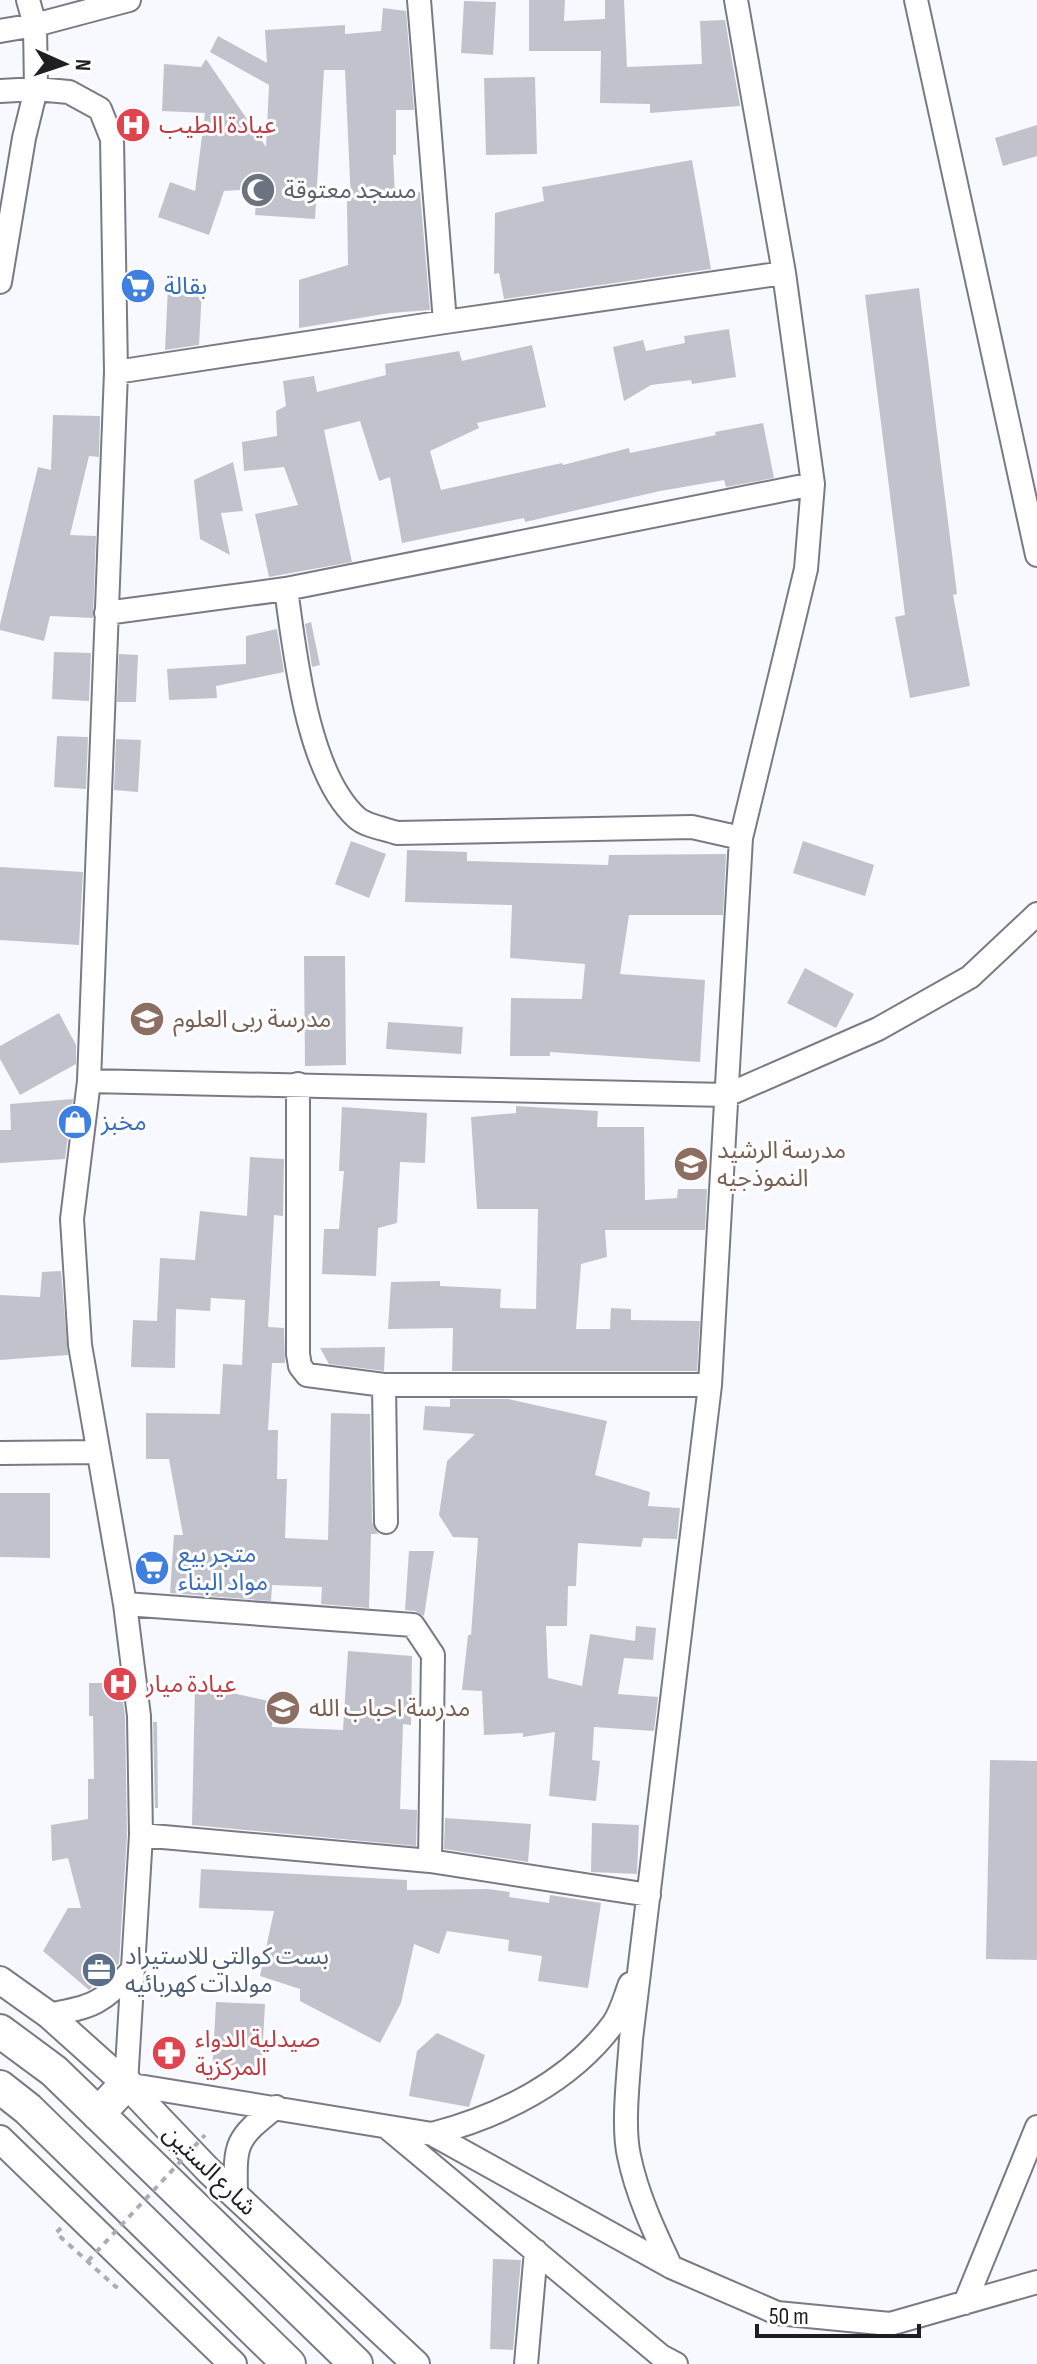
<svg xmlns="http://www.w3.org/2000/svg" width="1037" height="2364" font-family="'Sofia Sans Condensed','Noto Sans Arabic',sans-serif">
	<rect width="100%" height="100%" fill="#f8f8ff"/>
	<path fill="#c2c2cd" d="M529 0H565L564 21 605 19V0H624L627 67 702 64 700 21 725 20 740 106 650 113V104L600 103 601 51H529Z
		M464 1 496 2 493 55 461 53Z
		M383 8 406 11 414 110H396V155H393L395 196 420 192 430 310 390 313 299 328V280L348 265 347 201H351L345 70H324L315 219 255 215 257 189 224 191 209 235 158 217 170 182 195 191 205 113 162 111 164 64 201 67 206 59 266 147 269 85 210 52 218 36 267 63 265 30 345 25V34L381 31Z
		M535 77 537 154 486 155 484 78Z
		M1037 125V156L1003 166 995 138Z
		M692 160 711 269 504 299 499 273 494 274 495 213 544 201 542 187Z
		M168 287 202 289 199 345 165 350Z
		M919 288 957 594 953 595 970 686 910 698 895 617 905 615 865 295Z
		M729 329 736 377 692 384 691 380 651 385 624 401 613 347 643 340 646 351 685 343 684 336Z
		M532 345 546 407 477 423 479 428 430 451 441 490 562 463 563 465 629 448 630 453 716 435 715 432 763 423 774 478 726 487 724 480 660 491 525 522 524 518 402 543 390 477 379 481 360 421 324 430 352 562 269 577 255 514 298 505 284 467 244 471 242 442 277 436 276 411 286 406 283 381 314 376 317 392 386 375 385 364 459 351 462 361Z
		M53 415 100 416 99 457 89 456 70 535 96 536 93 618 50 616 44 641 0 630V624L38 467 51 470Z
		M233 462 243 511 221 513 230 555 200 539 194 480Z
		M311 622 320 665 312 667 305 624Z
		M277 629 284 672 216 686 217 698 169 700 167 669 246 664V636Z
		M54 652 91 653 89 701 52 699Z
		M119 654 138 655 136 702H117Z
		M57 736 88 737 86 789 54 787Z
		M116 739 141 740 138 792 114 790Z
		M351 841 386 854 369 898 335 884Z
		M803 841 874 865 865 896 793 873Z
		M407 850 467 852V861L608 865 609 855 726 854 723 915H629L620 974 705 980 700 1062 550 1052V1056H510L511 998 582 999 585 964 510 958 512 905 405 902Z
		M0 867 83 872 79 945 0 940Z
		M304 956H345L346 1065 305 1066Z
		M805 968 854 994 836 1028 787 1003Z
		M59 1013 76 1045V1064L20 1095 0 1059V1046Z
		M388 1022 463 1027 461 1054 386 1049Z
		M73 1099 65 1159 0 1163V1130H11L10 1104Z
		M516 1106 598 1111 597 1127H644L645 1200 677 1198 678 1189H707L705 1230H605L607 1257 581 1264 576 1329H610L611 1308 631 1309V1320L700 1321 697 1371H452L453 1328 388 1329 391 1282 440 1281V1286L501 1289 500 1308 536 1309 538 1209H477L471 1117 516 1113Z
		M342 1107 427 1113 425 1163 400 1162 397 1223 378 1228 376 1276 322 1274 324 1229H339L344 1171H339Z
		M250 1157 284 1159 283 1216 274 1215 268 1327 284 1328 285 1363H272L268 1430H278L277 1479H287L285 1538 328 1540 331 1413 370 1414 372 1522 378 1534H371L369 1608 321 1604 322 1587 272 1585 271 1601 170 1593 174 1535H183L169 1459H146V1413L220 1414 223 1364 242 1365 245 1300 211 1298 210 1311 176 1309 175 1368 131 1367 133 1320 157 1321 160 1258 195 1260 200 1211 247 1216Z
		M61 1271 68 1355 0 1360V1295L40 1297 42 1272Z
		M385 1347 384 1371 329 1364 320 1348Z
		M450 1399H508L607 1421 595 1475 650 1492 648 1506 680 1508 677 1539 643 1538 641 1547 578 1543 576 1586H568L567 1626H546L548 1678 582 1686 590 1634 635 1641 636 1626 656 1628 653 1660 624 1658 618 1694 658 1697 654 1731 594 1727 592 1760 600 1761 596 1801 549 1796 555 1732 523 1737V1733L484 1735 482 1691 462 1690 468 1635H471L478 1538 453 1537 439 1515 447 1461 475 1434 423 1430 425 1406 450 1407Z
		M0 1493H50V1558L0 1557Z
		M409 1551H434L424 1616 415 1611 405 1610Z
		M348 1651 412 1656 411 1725 403 1724 400 1809 417 1810 416 1846 192 1825 195 1685 273 1702 272 1727 343 1730Z
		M89 1683H121L125 1717 127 1835 119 1963 89 1990 43 1951 68 1908H81L68 1858 52 1861 51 1825 88 1819V1779H94L93 1716H89Z
		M153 1722H157L158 1808H155Z
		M990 1760 1037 1761V1960L986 1959Z
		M445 1818 531 1824 528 1862 444 1849Z
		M592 1823 639 1825 637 1874 591 1872Z
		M201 1869 407 1880V1890L488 1889 510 1892 509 1897 549 1903 550 1895 601 1903 588 1988 538 1981 542 1956 508 1951 509 1940 447 1931 439 1954 414 1944 401 2003 380 2043 300 2001V1989L260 1976 274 1911 199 1908Z
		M216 2002 265 2004 261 2077 212 2075Z
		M437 2033 485 2055 469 2107 409 2096 417 2051Z
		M493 2259 521 2260 513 2350 490 2349Z"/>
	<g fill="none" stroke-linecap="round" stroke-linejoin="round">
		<g stroke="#7a7a84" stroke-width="26">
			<path id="minor" d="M916 0 1037 555
				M0 31 35 25 129 0
				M0 91 36 89 69 92 100 109 112 139 116 372 89 1081 72 1219 80 1345 125 1604 139 1716 141 1835 126 2084 432 2134 671 2267 777 2313 890 2324 1037 2282
				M0 282 24 138 36 89 35 25 28 0
				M445 322 784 273
				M116 372 445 322 419 0
				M286 589C295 653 307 773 357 818 366 826 386 829 397 833L692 827 741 838
				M106 613 286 589 813 484
				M89 1081 727 1095 878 1029 970 977 1037 914
				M298 1084V1354L300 1366 307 1375 384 1385H710
				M384 1385 386 1522
				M0 1453 98 1452
				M125 1604 413 1625 433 1655 430 1861
				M141 1835 430 1861 649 1895
				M49 2015C94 2006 102 2004 133 1969
				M389 2129 661 2356 676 2364
				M432 2134C501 2116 570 2082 613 2024 621 2013 625 1997 630 1984
				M236 2196C235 2143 234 2140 276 2107
				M671 2267C654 2231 637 2195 629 2156 622 2126 629 2071 631 2039L710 1385 741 838 806 569 813 484 784 273 736 0
				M965 2303 1037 2127
				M526 2364 536 2251"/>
		</g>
		<g stroke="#7a7a84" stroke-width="30">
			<path id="major" d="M0 1980 49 2015 126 2084 209 2171 416 2364
				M0 2139 233 2364"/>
		</g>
		<g stroke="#7a7a84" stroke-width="36">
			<path id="highway" d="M0 2031 54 2071 356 2364
				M0 2087 28 2109 289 2364
				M98 2114 126 2084"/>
		</g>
		<path stroke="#acacb2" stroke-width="4" stroke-dasharray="6 6" stroke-linecap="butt" d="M61 2228 56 2233 116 2287 118 2284"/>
		<use href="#minor" stroke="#fff" stroke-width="22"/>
		<use href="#major" stroke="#fff" stroke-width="26"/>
		<use href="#highway" stroke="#fff" stroke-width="32"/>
		<path stroke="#acacb2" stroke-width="4" stroke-dasharray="6 6" stroke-linecap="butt" d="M88 2261 205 2135"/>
	</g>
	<defs>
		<g id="hospital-disc" transform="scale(1.8)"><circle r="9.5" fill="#e0444e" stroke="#fff"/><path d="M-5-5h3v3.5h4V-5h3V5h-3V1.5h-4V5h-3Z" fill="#fff"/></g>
		<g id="mosque-disc" transform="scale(1.8)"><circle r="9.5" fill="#6b7280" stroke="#fff"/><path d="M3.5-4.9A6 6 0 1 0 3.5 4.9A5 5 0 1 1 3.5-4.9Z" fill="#fff"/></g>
		<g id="supermarket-disc" transform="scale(1.8)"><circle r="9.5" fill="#3f7fe0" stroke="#fff"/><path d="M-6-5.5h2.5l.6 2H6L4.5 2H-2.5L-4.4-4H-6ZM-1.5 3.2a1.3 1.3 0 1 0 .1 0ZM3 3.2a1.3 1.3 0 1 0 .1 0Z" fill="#fff"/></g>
		<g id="school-disc" transform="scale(1.8)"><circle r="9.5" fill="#8d6e63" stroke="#fff"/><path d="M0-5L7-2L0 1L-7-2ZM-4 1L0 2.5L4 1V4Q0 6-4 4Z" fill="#fff"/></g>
		<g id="shop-disc" transform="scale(1.8)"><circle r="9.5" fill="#3f7fe0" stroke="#fff"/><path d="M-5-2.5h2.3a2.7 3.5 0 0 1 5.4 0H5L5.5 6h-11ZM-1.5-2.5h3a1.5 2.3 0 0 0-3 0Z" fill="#fff"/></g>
		<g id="office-disc" transform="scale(1.8)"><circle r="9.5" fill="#5c6f8a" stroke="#fff"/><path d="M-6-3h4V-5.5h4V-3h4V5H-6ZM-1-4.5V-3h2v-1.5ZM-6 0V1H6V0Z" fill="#fff"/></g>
		<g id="pharmacy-disc" transform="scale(1.8)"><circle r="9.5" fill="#e0444e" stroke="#fff"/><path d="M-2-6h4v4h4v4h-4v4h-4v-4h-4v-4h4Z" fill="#fff"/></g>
	</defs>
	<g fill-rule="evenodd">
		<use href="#hospital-disc" x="133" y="125"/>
		<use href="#mosque-disc" x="258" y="190"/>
		<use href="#supermarket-disc" x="138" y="286"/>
		<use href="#school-disc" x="147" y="1019"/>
		<use href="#shop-disc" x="75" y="1122"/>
		<use href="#school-disc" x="691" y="1164"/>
		<use href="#supermarket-disc" x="152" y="1568"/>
		<use href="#hospital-disc" x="120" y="1684"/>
		<use href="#school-disc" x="283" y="1708"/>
		<use href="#office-disc" x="99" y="1970"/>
		<use href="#pharmacy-disc" x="169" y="2053"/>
	</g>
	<g text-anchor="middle" stroke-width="6" stroke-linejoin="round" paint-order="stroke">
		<g font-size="24" fill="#be3a42" stroke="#fff" text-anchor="start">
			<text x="159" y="133">عيادة الطيب</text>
			<text x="146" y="1692">عيادة ميار</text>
			<text x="195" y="2047">صيدلية الدواء<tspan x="195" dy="28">المركزية</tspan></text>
		</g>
		<g font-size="24" fill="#5b616d" stroke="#fff" text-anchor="start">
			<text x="284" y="198">مسجد معتوقة</text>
		</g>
		<g font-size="24" fill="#366cbe" stroke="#fff" text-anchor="start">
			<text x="164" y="294">بقالة</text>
			<text x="101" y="1130">مخبز</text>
			<text x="178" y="1562">متجر بيع<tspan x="178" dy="28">مواد البناء</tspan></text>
		</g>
		<g font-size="24" fill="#785e54" stroke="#fff" text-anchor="start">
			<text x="173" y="1027">مدرسة ربى العلوم</text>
			<text x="717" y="1158">مدرسة الرشيد<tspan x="717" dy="28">النموذجيه</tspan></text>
			<text x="309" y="1716">مدرسة احباب الله</text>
		</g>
		<g font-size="24" fill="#4e5e75" stroke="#fff" text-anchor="start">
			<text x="125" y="1964">بست كوالتي للاستيراد<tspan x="125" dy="28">مولدات كهربائيه</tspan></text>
		</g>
		<g font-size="24" fill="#1f1f23" stroke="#fff">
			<text transform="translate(210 2170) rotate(44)" y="8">شارع الستين</text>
		</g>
	</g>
	<g transform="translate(64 64) rotate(93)" stroke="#ffffff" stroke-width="6" paint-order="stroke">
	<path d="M0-6L14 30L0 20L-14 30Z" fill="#1f1f23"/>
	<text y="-12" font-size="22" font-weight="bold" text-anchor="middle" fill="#1f1f23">N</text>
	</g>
	<path d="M757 2324v12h162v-12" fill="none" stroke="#1f1f23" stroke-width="4"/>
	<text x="769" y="2324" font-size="24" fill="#1f1f23" stroke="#ffffff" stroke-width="6" paint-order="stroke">50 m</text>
</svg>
